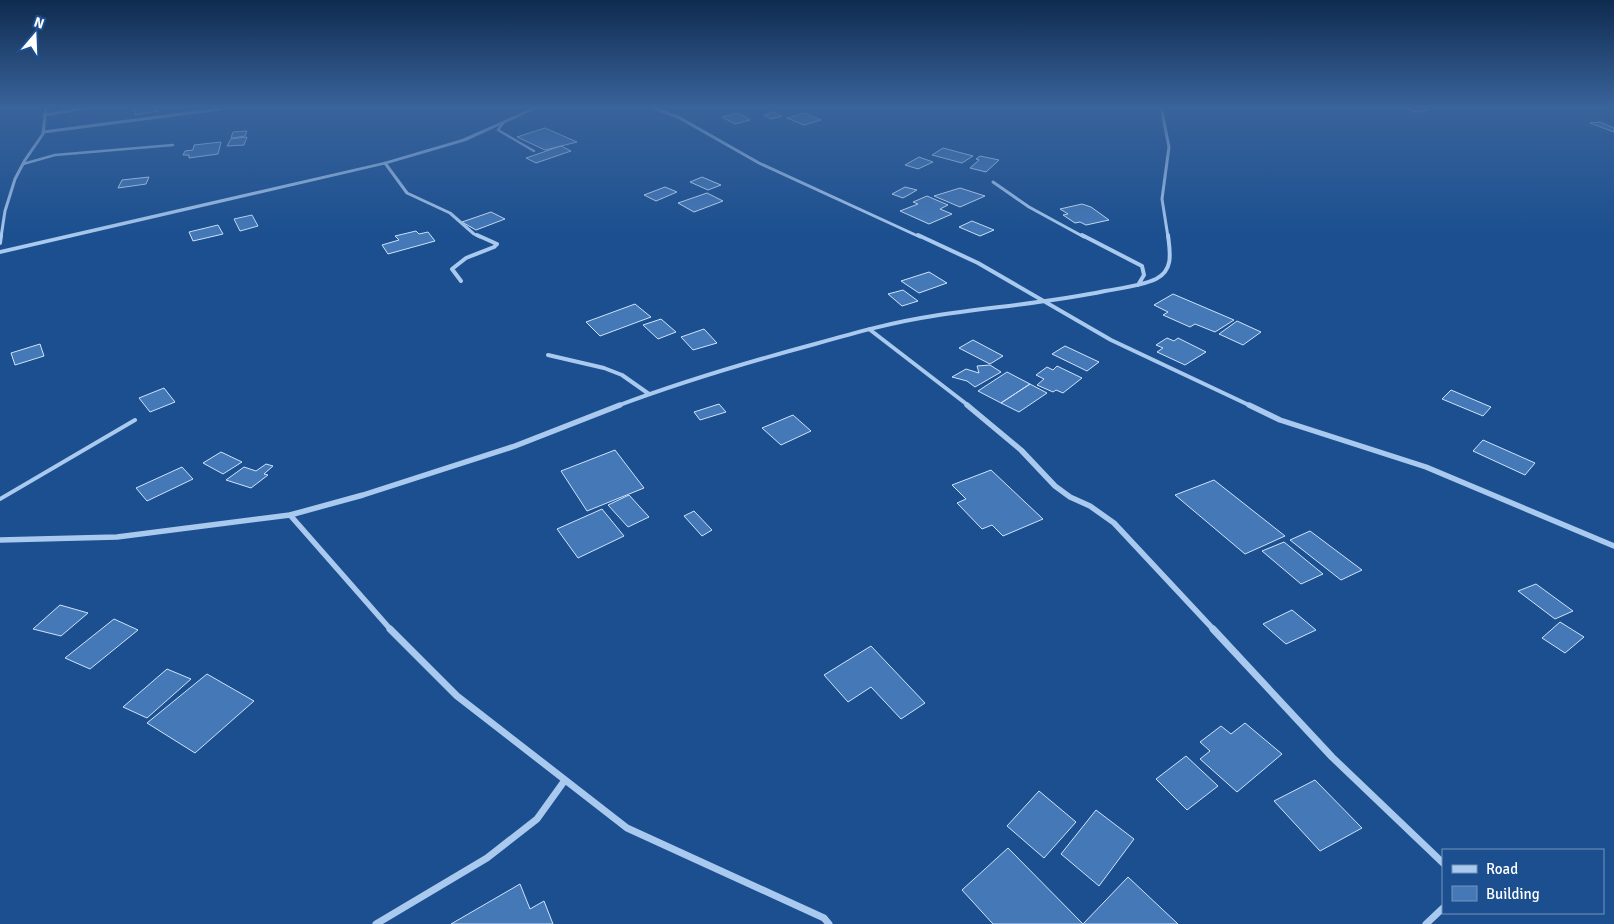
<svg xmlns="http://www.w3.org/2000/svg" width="1614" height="924" font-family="Signika,sans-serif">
	<rect width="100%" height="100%" fill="#1b4f8f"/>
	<path fill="#4478b7" stroke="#cfe3fa" d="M134 107H157L158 111 135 115Z
		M1422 107 1430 110 1416 112 1404 108Z
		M774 112 782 116 771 119 764 115Z
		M738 113 750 120 735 124 722 117Z
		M805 113 821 120 804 125 787 118Z
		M1600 122 1614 128V132L1590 123Z
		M545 128 577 142 545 150 517 137Z
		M247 131 245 136 231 138 233 132Z
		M247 137 244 145 227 146 231 139Z
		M221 142 218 154 189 158V155H183L185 151 193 150 194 145Z
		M561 146 571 151 536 163 526 158Z
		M943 148 973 156 962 163 932 155Z
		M980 156 999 160 986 172 970 168 979 160 976 159Z
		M919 157 933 162 918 169 905 165Z
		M149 177 146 184 118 188 122 180Z
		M702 177 721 185 708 190 690 182Z
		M665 187 677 192 656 201 644 195Z
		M905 187 917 190 903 198 892 194Z
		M960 188 985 196 960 207 934 196Z
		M707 193 723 201 694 212 678 203Z
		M927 196 948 205 940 209 952 214 929 224 900 211 918 204 913 202Z
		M1082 204 1091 207 1109 220 1086 225 1080 222 1075 223 1063 215 1068 214 1060 209Z
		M491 212 505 219 476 230 462 222Z
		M252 215 258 226 240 231 234 219Z
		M972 221 994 230 980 236 959 227Z
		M218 225 223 234 193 241 189 232Z
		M416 231 419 234 428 232 435 241 388 254 382 245 399 240 395 236Z
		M929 272 947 283 919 293 901 281Z
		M903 290 918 301 902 306 888 294Z
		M1173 294 1234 320 1215 332 1195 324 1190 327 1163 315 1168 312 1154 305Z
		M635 304 651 317 600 336 586 322Z
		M661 319 676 332 658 339 643 325Z
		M1237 321 1261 332 1243 345 1219 334Z
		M704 329 717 343 693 350 681 337Z
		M1167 338 1174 341 1178 338 1206 352 1185 365 1157 352 1163 348 1156 345Z
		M973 340 1003 356 990 364 959 348Z
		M40 344 44 356 15 365 11 353Z
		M1065 346 1099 362 1087 371 1052 354Z
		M990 365 1001 372 975 387 967 381 952 377 966 369 979 373 977 366Z
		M1057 366 1082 378 1063 393 1056 390 1053 392 1037 385 1044 379 1036 375 1047 367 1053 370Z
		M1007 372 1030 384 1001 403 978 391Z
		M1030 384 1047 393 1019 412 1001 403Z
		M164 388 175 402 150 412 139 398Z
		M1451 390 1491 407 1483 416 1442 399Z
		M719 404 726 412 700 420 694 412Z
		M793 415 811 431 781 445 762 428Z
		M1483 440 1535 463 1525 475 1473 451Z
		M615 450 644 488 587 511 561 471Z
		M221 452 242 462 223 474 203 463Z
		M266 464 273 466 264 474 268 475 251 488 226 480 244 467 256 471Z
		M182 467 193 479 147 501 136 488Z
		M991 470 1043 519 1003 536 992 525 982 529 957 503 966 499 952 485Z
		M1214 480 1285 536 1245 554 1175 495Z
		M629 495 649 517 628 527 608 505Z
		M602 509 624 536 578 558 557 529Z
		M694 511 712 530 702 536 684 516Z
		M1310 531 1362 570 1341 580 1290 540Z
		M1284 542 1323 574 1301 584 1262 551Z
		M1536 584 1573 611 1555 619 1518 591Z
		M60 605 88 613 61 636 33 629Z
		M1292 610 1316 630 1286 644 1263 624Z
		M114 619 138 630 90 669 65 658Z
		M1560 622 1584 637 1565 653 1542 638Z
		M871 646 925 703 901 719 871 687 848 702 824 675Z
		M167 669 191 679 147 718 123 707Z
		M207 674 254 701 195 753 147 723Z
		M1245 723 1282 754 1237 792 1200 759 1210 751 1200 742 1221 726 1231 734Z
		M1186 756 1218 786 1187 810 1156 779Z
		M1315 780 1362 828 1320 851 1274 801Z
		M1039 791 1076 822 1044 858 1007 826Z
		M1096 810 1134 839 1099 886 1061 854Z
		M1008 848 1082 923 1083 924H993L962 890Z
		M1128 877 1178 924H1083Z
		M520 884 530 909 544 901 553 924H451Z"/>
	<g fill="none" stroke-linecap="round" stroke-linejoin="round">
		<path stroke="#a9c9ee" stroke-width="2.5" d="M504 122 498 130 534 151
			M23 164 55 155 173 145"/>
		<path stroke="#a9c9ee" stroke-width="4" d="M0 499 135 420"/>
		<path stroke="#a9c9ee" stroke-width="3" d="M651 107 678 117 759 163 920 237
			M1161 107 1169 147 1162 199 1168 237
			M44 115 92 107
			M43 132 220 109
			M385 163 407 193 450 213 474 234 480 237
			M993 182 1029 207 1084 237
			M1 237 5 211 15 179 25 160 43 134 46 107"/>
		<path stroke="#a9c9ee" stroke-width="4" d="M918 235 978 263 1111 340 1251 406
			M1082 235 1142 266 1144 275 1138 285
			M0 243 1 235
			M461 281 452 269 466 258 494 247 497 244 477 235
			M869 329 969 406
			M548 355 604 368 622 375 649 394
			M617 406C681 382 748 362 815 344 854 333 893 322 933 316 990 307 1048 303 1105 291 1122 288 1141 286 1156 279 1174 270 1170 252 1168 235"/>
		<path stroke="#a9c9ee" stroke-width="5.5" d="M967 405 1021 450 1055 486 1070 497 1090 506 1114 523 1214 630
			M1249 405 1280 420 1426 467 1614 546
			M290 515 391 630
			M0 540 117 537 290 515 363 495 515 446 620 405"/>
		<path stroke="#a9c9ee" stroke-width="7" d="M390 629 457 696 627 828 824 918 829 924
			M1213 629 1332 757 1443 863
			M376 924 487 858 537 819 565 780
			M1426 924 1443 908"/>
		<path fill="#a9c9ee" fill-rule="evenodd" d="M534 107H540L466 141 387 164 0 254V250L384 162 462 139Z"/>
	</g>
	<linearGradient id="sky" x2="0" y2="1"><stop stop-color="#0f2b4f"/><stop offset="0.45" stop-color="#39639b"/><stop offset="1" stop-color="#39639b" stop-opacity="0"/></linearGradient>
	<rect width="1614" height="237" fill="url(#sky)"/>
	<rect x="1442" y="849" width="162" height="65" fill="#1b4f8f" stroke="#7695bc"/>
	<rect x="1452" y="865" width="25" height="8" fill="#a9c9ee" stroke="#7695bc"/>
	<text x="1486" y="874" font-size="15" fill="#ffffff">Road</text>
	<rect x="1452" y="886" width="25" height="15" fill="#4478b7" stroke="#7695bc"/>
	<text x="1486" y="899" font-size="15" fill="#ffffff">Building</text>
	<g transform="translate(35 35) rotate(19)" stroke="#1b4f8f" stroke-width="4" paint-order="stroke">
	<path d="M0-4L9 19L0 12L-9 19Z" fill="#ffffff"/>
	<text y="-8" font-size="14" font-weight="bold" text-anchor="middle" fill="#ffffff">N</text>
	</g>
</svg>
